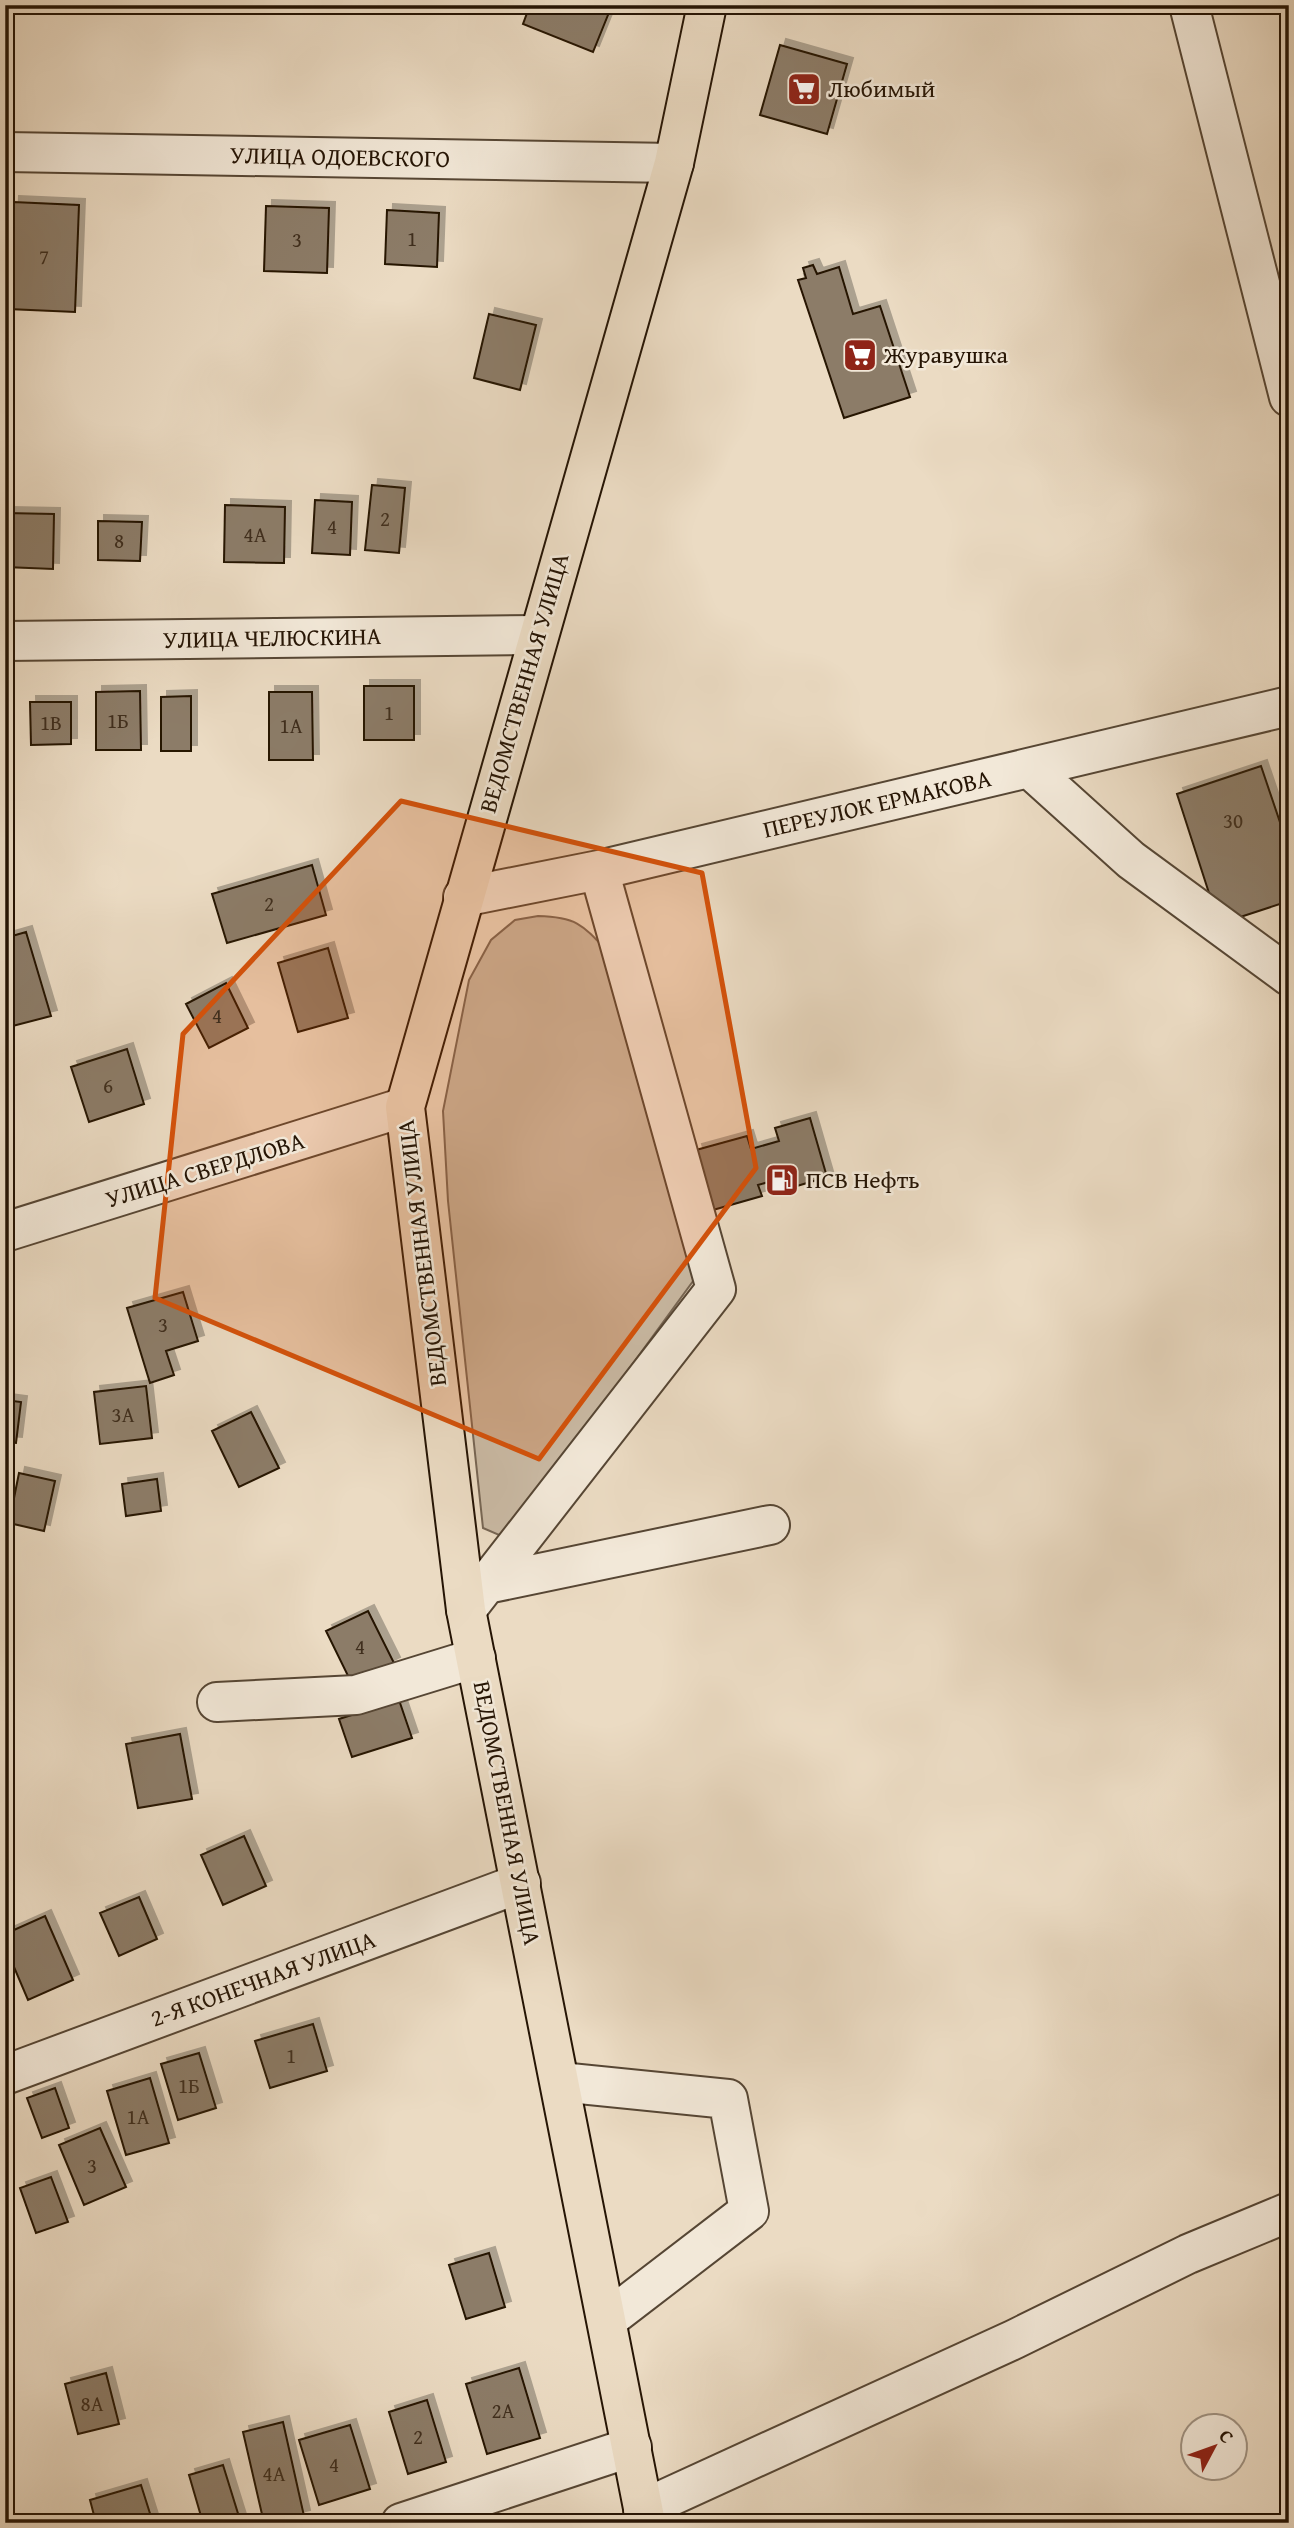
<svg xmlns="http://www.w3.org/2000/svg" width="1294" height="2528" font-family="'Gentium Book Plus',serif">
	<defs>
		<filter id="shadow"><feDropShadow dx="6" dy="-6" stdDeviation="0" flood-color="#0004"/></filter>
	</defs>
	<rect width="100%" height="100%" fill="#ebdbc3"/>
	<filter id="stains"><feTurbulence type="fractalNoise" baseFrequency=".00286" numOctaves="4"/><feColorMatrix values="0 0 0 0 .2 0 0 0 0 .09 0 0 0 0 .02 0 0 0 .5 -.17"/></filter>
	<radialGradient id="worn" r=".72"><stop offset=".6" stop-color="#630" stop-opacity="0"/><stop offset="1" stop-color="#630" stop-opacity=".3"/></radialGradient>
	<path fill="#c9b9a3" stroke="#776654" stroke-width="2" d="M538 916C576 917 582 924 607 951L696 1277 513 1528 499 1535 483 1528 448 1201 443 1111 469 980 491 940 515 920Z"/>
	<path fill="#8c7b67" stroke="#251404" stroke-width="2" filter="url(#shadow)" d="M530 5H612L593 52 523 24Z
		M780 45 847 64 827 134 760 115Z
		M13 202 79 205 75 312 8 309Z
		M266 206 329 208 327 273 264 271Z
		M387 210 439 213 437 267 385 264Z
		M813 265 817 274 839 267 853 314 880 306 910 397 844 418 798 280 806 278 803 268Z
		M489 314 536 325 520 390 474 378Z
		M372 485 405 488 399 553 365 550Z
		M315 500 352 502 350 555 312 553Z
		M225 505 285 507 284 563 224 562Z
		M5 513 54 514 53 569 5 567Z
		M98 521 142 522 140 561 98 560Z
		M364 686H414V740H364Z
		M140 691 141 750H96V692Z
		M269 692H312L313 760H269Z
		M191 696V751H161V697Z
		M30 702H71V744L31 745Z
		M1261 766 1289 849V901L1219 924 1177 794Z
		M312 865 326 915 227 943 212 894Z
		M26 932 51 1016 5 1028V938Z
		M328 948 348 1018 298 1032 278 963Z
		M226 983 248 1028 209 1048 186 1004Z
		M127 1049 144 1104 89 1122 71 1067Z
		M810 1118 827 1177 797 1186 793 1175 758 1185 762 1196 713 1210 696 1150 747 1136 751 1149 779 1141 775 1128Z
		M183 1292 198 1341 166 1351 174 1375 150 1383 127 1308Z
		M146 1386 152 1438 100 1444 94 1392Z
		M5 1400 21 1402 16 1443 5 1442Z
		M251 1412 279 1468 239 1487 212 1431Z
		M19 1473 55 1481 44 1531 9 1523Z
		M157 1479 161 1511 126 1516 122 1484Z
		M368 1611 394 1663 352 1684 326 1631Z
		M399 1700 412 1738 352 1757 339 1719Z
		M180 1734 192 1799 138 1808 126 1744Z
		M244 1836 266 1886 223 1905 201 1855Z
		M139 1897 157 1939 119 1956 100 1913Z
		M45 1916 73 1980 28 2000 5 1946V1934Z
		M313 2024 327 2071 270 2088 255 2041Z
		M199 2053 216 2108 178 2120 161 2064Z
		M150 2078 169 2143 126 2155 107 2091Z
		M55 2088 69 2128 42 2138 27 2098Z
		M100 2128 126 2187 84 2205 59 2145Z
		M51 2177 68 2222 36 2233 20 2188Z
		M489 2253 505 2307 466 2319 449 2265Z
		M519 2368 540 2438 487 2454 466 2384Z
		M106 2373 119 2424 78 2434 65 2384Z
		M427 2400 446 2462 408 2474 389 2412Z
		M283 2422 304 2516 275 2523H264L243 2432Z
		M350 2425 370 2489 319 2505 299 2440Z
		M223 2465 240 2520 232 2523H203L189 2475Z
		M141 2485 153 2523H96L90 2500Z"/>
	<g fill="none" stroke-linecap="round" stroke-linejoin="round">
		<g stroke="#564634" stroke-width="42">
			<path id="minor" d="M1189 5 1289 397
				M5 152 674 163
				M5 641 538 635
				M1029 768 1131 860 1289 976
				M463 897 599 870 1289 706
				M5 1232 405 1107
				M487 1584 770 1525
				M466 1610 716 1289 599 870
				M217 1702 356 1695 476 1658
				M5 2075 521 1883
				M560 2082 728 2099 749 2211 607 2320
				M643 2509 1015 2339 1188 2254 1289 2212
				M401 2523 632 2447"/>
		</g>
		<g stroke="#251404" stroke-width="42">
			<path id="major" d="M646 2523 466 1610 405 1107 674 163 707 5"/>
		</g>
		<use href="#minor" stroke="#f2e8d8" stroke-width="38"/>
		<use href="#major" stroke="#ebdbc3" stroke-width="38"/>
	</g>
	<path fill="#d4520b" fill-opacity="0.2" stroke="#d4520b" stroke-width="5" stroke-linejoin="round" d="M401 801 702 873 756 1168 539 1459 155 1298 183 1034Z"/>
	<defs>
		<g id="supermarket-square" transform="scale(1.75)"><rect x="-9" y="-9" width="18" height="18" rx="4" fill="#8f2418" stroke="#f2e8d8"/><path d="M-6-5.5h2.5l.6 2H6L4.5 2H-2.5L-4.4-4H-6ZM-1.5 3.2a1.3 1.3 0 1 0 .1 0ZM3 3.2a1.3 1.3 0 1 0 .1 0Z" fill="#fff"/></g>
		<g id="fuel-square" transform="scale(1.75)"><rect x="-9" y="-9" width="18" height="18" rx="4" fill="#8f2418" stroke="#f2e8d8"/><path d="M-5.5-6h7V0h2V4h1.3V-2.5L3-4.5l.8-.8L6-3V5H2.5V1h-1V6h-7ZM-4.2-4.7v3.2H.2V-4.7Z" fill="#fff"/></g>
	</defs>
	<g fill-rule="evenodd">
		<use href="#supermarket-square" x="804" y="89"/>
		<use href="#supermarket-square" x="860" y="355"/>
		<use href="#fuel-square" x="782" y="1180"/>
	</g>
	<g text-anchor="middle" stroke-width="5" stroke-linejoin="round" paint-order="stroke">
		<g font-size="21" fill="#3f2e1d">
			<text x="412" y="246">1</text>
			<text x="297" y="247">3</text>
			<text x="44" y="264">7</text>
			<text x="385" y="526">2</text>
			<text x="332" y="534">4</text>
			<text x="255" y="542">4А</text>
			<text x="119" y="548">8</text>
			<text x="389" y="720">1</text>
			<text x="118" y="728">1Б</text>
			<text x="51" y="730">1В</text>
			<text x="291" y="733">1А</text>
			<text x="1233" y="828">30</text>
			<text x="269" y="911">2</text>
			<text x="217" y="1023">4</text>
			<text x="108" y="1093">6</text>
			<text x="163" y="1332">3</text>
			<text x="123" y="1422">3А</text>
			<text x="360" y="1654">4</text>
			<text x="291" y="2063">1</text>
			<text x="189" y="2093">1Б</text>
			<text x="138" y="2124">1А</text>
			<text x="92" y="2173">3</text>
			<text x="92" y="2411">8А</text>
			<text x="503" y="2418">2А</text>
			<text x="418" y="2444">2</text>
			<text x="334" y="2472">4</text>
			<text x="274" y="2481">4А</text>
		</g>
		<g font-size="24" fill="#251404" stroke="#f2e8d8" text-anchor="start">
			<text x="828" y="97">Любимый</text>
			<text x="884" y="363">Журавушка</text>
			<text x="806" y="1188">ПСВ Нефть</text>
		</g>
		<g font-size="24" fill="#251404" stroke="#f2e8d8">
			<text transform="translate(340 157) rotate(1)" y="8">УЛИЦА ОДОЕВСКОГО</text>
			<text transform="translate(272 638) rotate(-1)" y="8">УЛИЦА ЧЕЛЮСКИНА</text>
			<text transform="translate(524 683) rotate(-74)" y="8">ВЕДОМСТВЕННАЯ УЛИЦА</text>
			<text transform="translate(877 804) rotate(-13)" y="8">ПЕРЕУЛОК ЕРМАКОВА</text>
			<text transform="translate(205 1170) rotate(-17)" y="8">УЛИЦА СВЕРДЛОВА</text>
			<text transform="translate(422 1253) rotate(-97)" y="8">ВЕДОМСТВЕННАЯ УЛИЦА</text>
			<text transform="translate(507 1813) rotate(79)" y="8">ВЕДОМСТВЕННАЯ УЛИЦА</text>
			<text transform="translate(263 1979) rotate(-20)" y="8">2-Я КОНЕЧНАЯ УЛИЦА</text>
		</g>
	</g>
	<rect width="1294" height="2528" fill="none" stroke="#ebdbc3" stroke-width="28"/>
	<rect x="7" y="7" width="1280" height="2514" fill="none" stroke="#251404" stroke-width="3.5"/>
	<rect x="14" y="14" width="1266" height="2500" fill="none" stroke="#251404" stroke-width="2"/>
	<g transform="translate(1214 2447) rotate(49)"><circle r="33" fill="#f2e8d8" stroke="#a09383" stroke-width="2"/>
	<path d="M0-5L12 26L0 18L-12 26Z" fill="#8f2418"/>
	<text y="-10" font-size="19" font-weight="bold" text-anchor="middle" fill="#251404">С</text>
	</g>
	<rect width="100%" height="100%" filter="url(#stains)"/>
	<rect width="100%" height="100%" fill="url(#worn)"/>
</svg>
